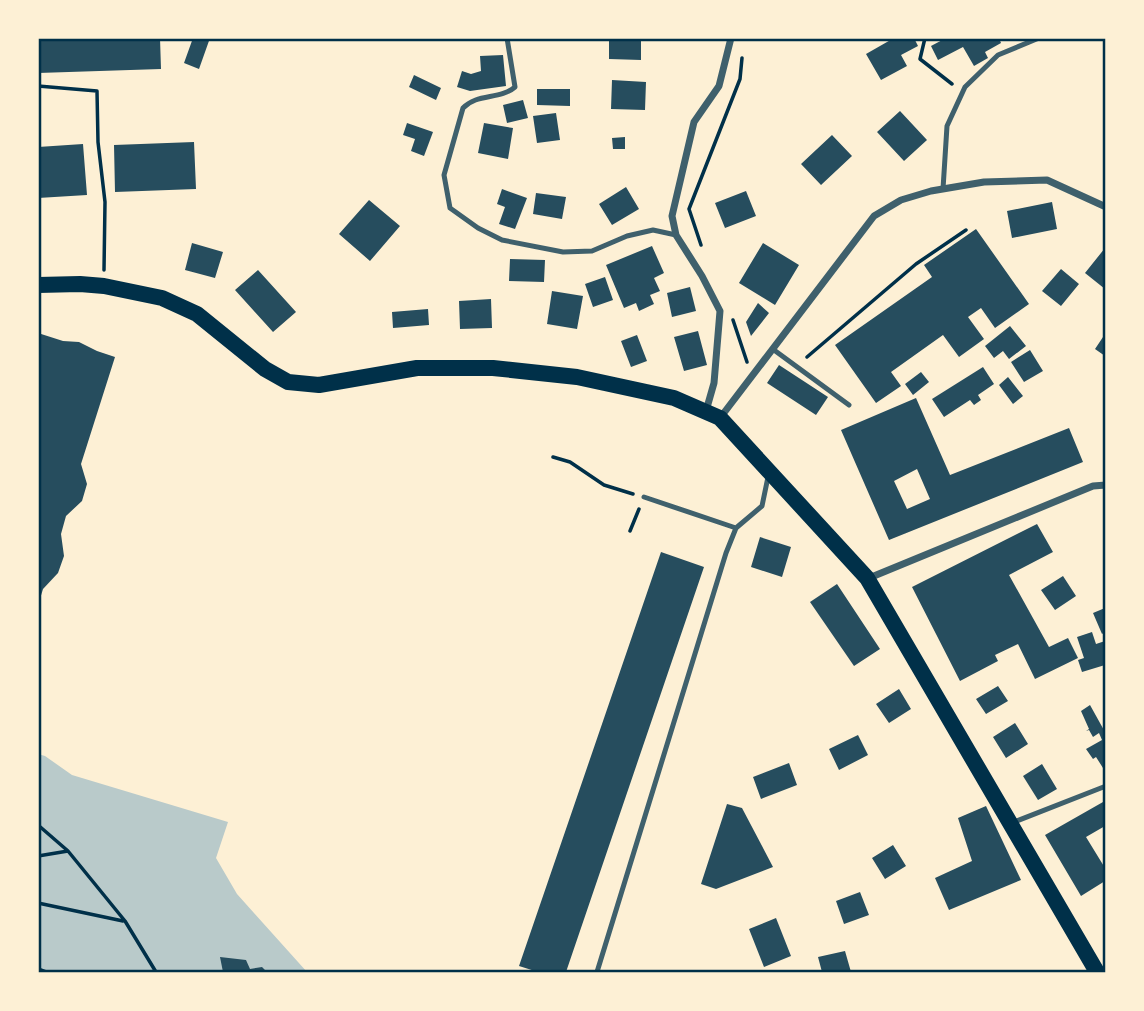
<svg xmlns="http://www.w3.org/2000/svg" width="1144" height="1011" font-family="'Source Sans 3',sans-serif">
	<rect width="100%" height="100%" fill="#fdf0d5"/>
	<path fill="#b9caca" d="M38 754 45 756 72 775 228 822 216 858 237 894 307 972H39Z"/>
	<path fill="#264d5e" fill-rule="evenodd" d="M38 38H160L161 69 38 73Z
		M193 38H210L199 69 184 63Z
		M609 38H641V60L609 59Z
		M894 38H914L918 46 901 55 907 66 881 80 866 54Z
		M946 38H999L1001 43 985 52 988 58 974 66 963 47 938 60 931 46Z
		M503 55 506 86 470 91 457 87 462 71 471 74 481 71 480 56Z
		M414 75 441 88 436 100 409 87Z
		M612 80 646 82 645 110 611 109Z
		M537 89H570V106L537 105Z
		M523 100 528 118 507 123 503 105Z
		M900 111 927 140 904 161 877 132Z
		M556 113 560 140 537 143 533 116Z
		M407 123 433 132 424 156 411 151 415 139 403 135Z
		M484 123 513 128 508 159 478 153Z
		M832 135 852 156 821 185 801 164Z
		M625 137V149H613L612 138Z
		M194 142 196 189 115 192 114 145Z
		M83 144 87 195 38 198V147Z
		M626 187 639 209 612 225 599 204Z
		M502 189 527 198 515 229 499 224 505 207 497 204Z
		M746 191 756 216 725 228 715 203Z
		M536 193 566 197 562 219 533 214Z
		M369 200 400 226 370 261 339 234Z
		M1052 202 1057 229 1012 238 1007 211Z
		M976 229 1029 304 995 328 981 308 968 317 984 339 959 357 943 335 891 372 901 386 876 403 835 345 932 277 924 265Z
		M192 243 223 252 215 278 185 270Z
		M763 243 799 265 775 305 739 283Z
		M652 246 664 273 654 278 660 291 650 295 654 304 639 311 636 303 624 308 606 265Z
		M1105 248V289L1085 273Z
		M510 259 545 260 544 282 509 281Z
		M1061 269 1079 284 1061 306 1042 291Z
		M258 270 296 312 273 332 235 290Z
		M605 277 613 300 593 307 585 284Z
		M690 287 696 311 672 317 667 293Z
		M552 291 583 296 577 329 547 324Z
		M491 299 492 328 460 329 459 301Z
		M758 303 769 313 751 336 746 322Z
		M428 309 429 325 393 328 392 312Z
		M1010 326 1026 346 1009 359 1003 351 994 358 985 346Z
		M698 331 707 365 684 371 674 337Z
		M38 333 63 341 79 342 97 351 115 357 81 464 87 484 82 501 66 516 61 534 64 556 58 573 43 589 39 602 38 407 41 397 38 396Z
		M1105 334V356L1095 349Z
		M637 335 647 361 631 367 621 341Z
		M1030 350 1043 371 1024 382 1011 362Z
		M779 365 828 397 816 415 767 383Z
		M983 367 994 384 978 395 981 400 974 405 970 400 944 417 932 399Z
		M921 372 929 382 913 395 905 384Z
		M1008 377 1023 396 1013 404 999 385Z
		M916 398 950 475 1069 428 1083 462 889 540 841 430ZM917 469 930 499 907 509 894 481Z
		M1037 524 1053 552 1009 575 1049 647 1068 638 1078 658 1035 679 1018 644 995 655 998 661 960 681 912 587Z
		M760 537 791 547 782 577 751 567Z
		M661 552 704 567 566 972H538L519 966Z
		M1063 576 1076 596 1055 610 1041 590Z
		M837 584 880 649 854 666 810 602Z
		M1105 608V632L1102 634 1093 613Z
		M1092 632 1096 644 1105 641V665L1082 672 1078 660 1084 658 1077 637Z
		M998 686 1008 701 986 714 976 699Z
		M899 689 911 709 889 723 876 704Z
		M1090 705 1105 732V767L1103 768 1096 757 1093 759 1086 749 1102 740 1099 733 1093 737 1089 730 1086 731 1089 729 1081 711Z
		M1015 723 1028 744 1006 758 993 737Z
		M858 735 868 755 839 770 829 749Z
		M789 763 797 785 761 799 753 777Z
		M1042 764 1057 789 1038 800 1023 776Z
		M1103 802 1105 806V826L1086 837 1105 868V881L1081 896 1045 835Z
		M727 804 742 808 773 867 716 889 701 884Z
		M986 806 1021 880 949 910 935 878 972 861 958 818Z
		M893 845 906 866 885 879 872 858Z
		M860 892 869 915 844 924 836 901Z
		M776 918 791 956 764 967 749 929Z
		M845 951 851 972H822L818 957Z
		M220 957 246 960 250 969 262 967 267 972H223Z"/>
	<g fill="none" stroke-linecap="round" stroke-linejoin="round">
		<path stroke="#003049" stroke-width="3.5" d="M925 38 920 59 952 84
			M38 86 97 91 98 142 105 202 104 270
			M701 245 689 209 740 79 742 58
			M733 320 747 362
			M807 357 916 264 966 230
			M553 457 570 462 604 485 633 494
			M630 531 639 509
			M38 825 68 851
			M38 856 68 851 125 921 156 972
			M38 903 123 921
			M38 969 46 972"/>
		<path stroke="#3f606c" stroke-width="5" d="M507 38 515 87C500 100 477 93 463 108L444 175 450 208 478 228 502 240 563 252 592 251 627 236 653 230 676 235
			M943 189 947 126 965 87 998 55 1039 38
			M774 350 849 405
			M644 497 736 528
			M1014 822 1106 786
			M597 972 726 553 736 528 762 506 768 477"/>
		<path stroke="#3f606c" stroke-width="7" d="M706 411 714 383 720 311 702 276 676 235 672 216 694 122 719 86 731 38
			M720 418 874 216 901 200 931 191 984 182 1047 180 1106 207
			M869 578 1093 486 1106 485"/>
		<path stroke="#003049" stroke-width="16" d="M38 285 80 284 104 286 162 298 197 314 265 369 288 382 319 385 417 368H493L577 377 674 398 720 418 867 578 1097 972"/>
	</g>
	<rect width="1144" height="1011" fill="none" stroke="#fdf0d5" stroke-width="80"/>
	<rect x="40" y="40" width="1064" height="931" fill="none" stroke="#003049" stroke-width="2.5"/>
</svg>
